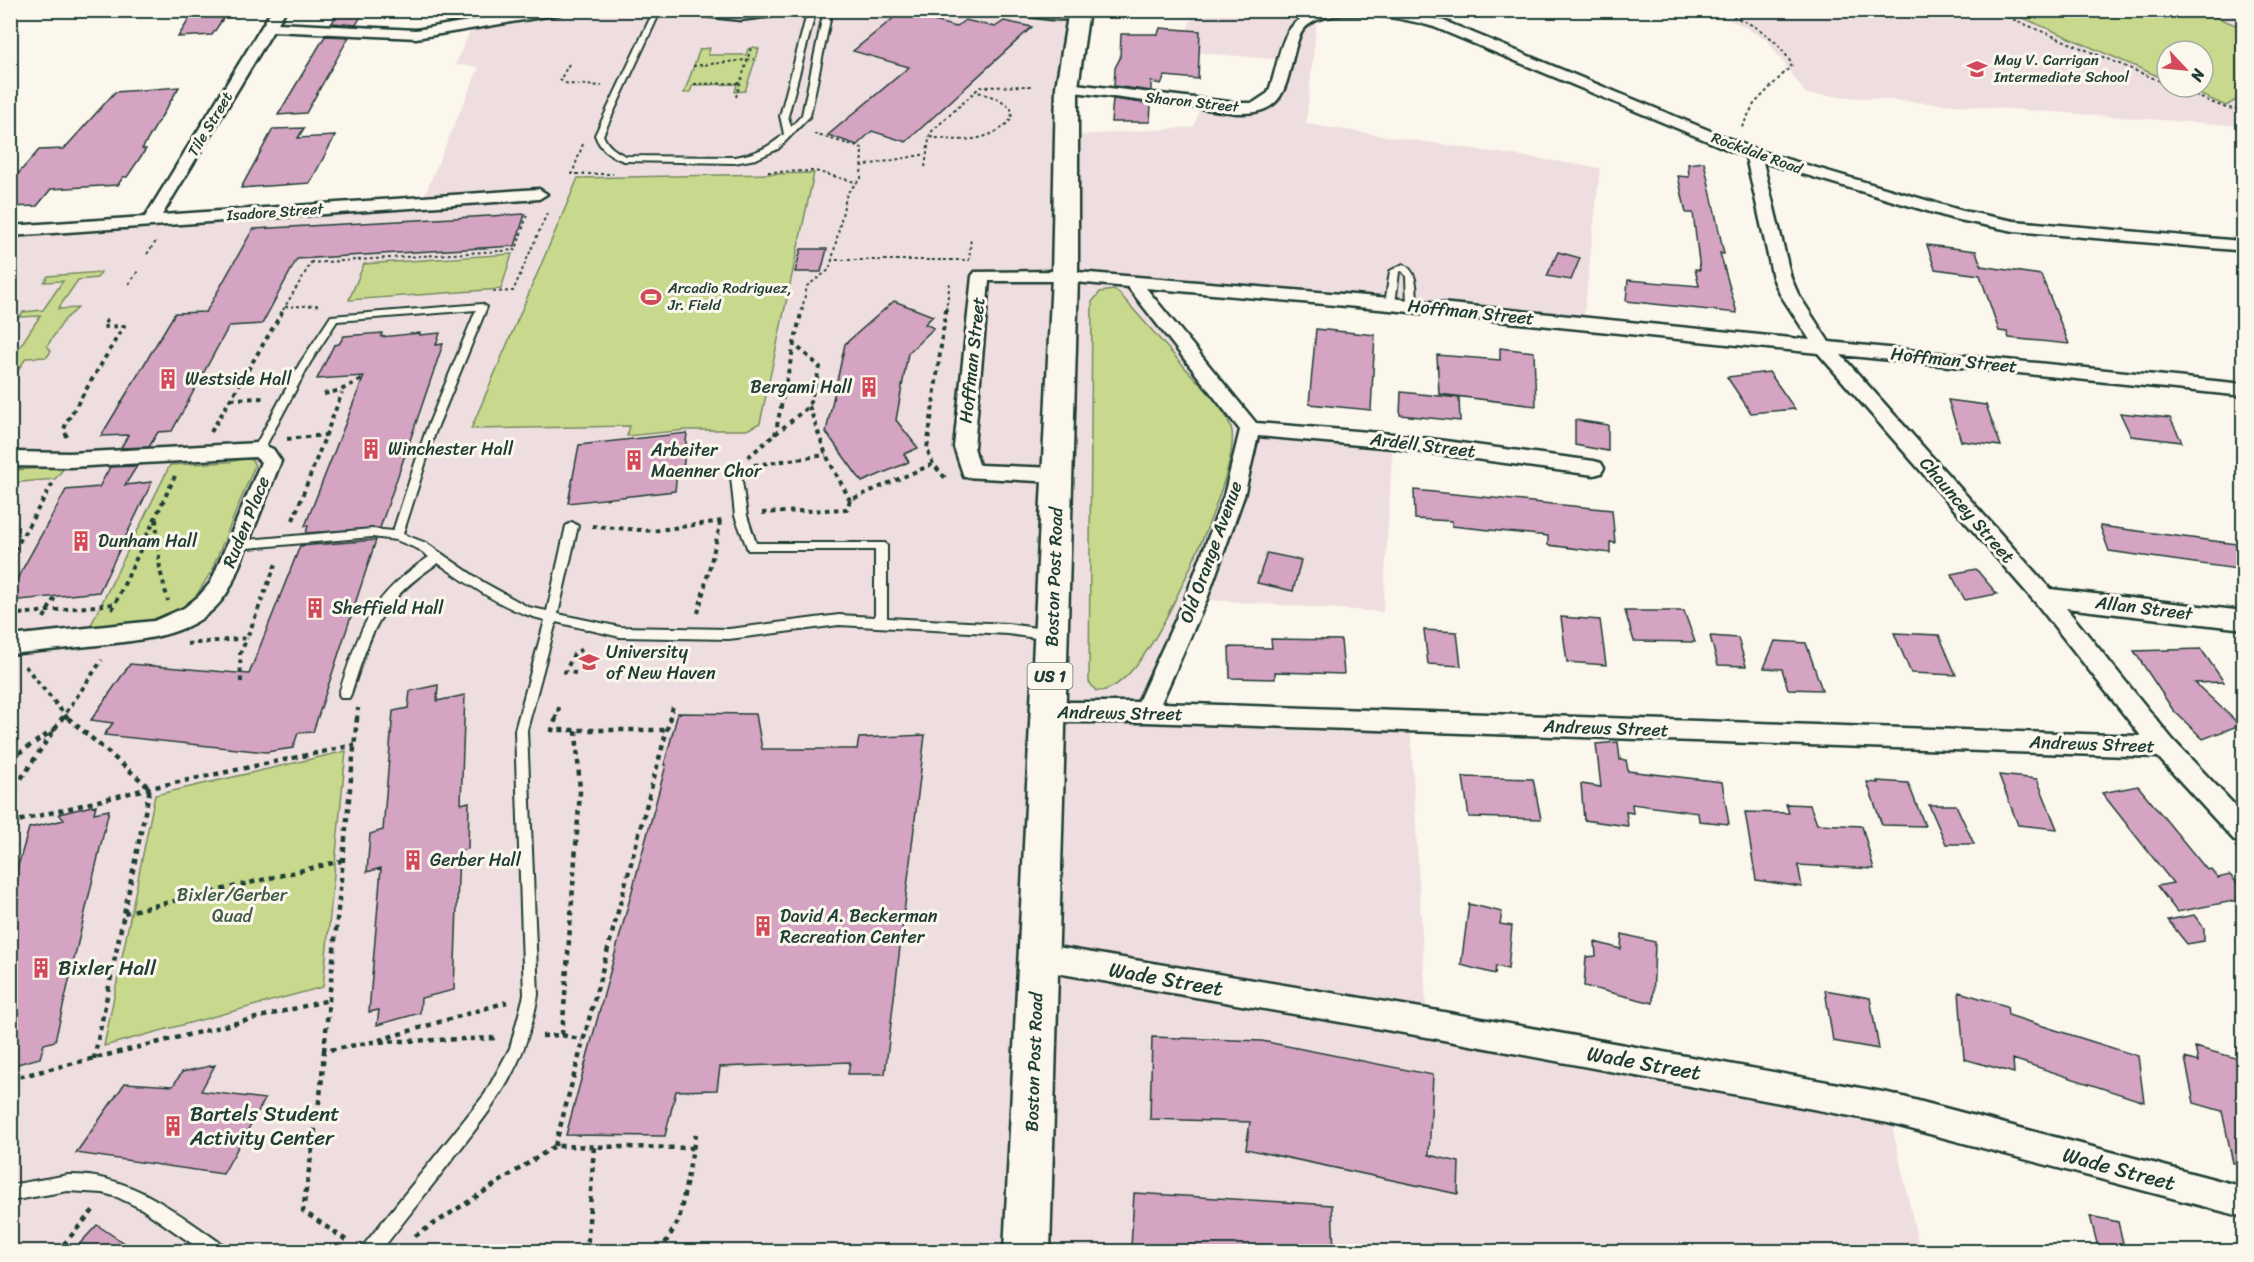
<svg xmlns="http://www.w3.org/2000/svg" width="2254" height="1262" font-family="Sriracha,sans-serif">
	<rect width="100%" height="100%" fill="#fbf7ec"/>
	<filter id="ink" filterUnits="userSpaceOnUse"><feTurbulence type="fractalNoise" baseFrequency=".0167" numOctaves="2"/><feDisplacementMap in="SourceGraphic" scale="12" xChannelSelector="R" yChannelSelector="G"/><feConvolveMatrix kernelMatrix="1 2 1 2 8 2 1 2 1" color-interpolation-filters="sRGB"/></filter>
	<g filter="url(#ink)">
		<path fill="#efdedf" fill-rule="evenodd" d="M560 10H1019L1079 13 1067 136 1194 127 1201 104 1262 105 1286 60 1180 51 1194 11H1222L1317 19 1306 124 1600 168 1583 323 1135 283 1250 429 1393 441 1383 612 1196 599 1145 712 1410 721 1427 1023 1888 1108 1920 1251 11 1252V231L422 201 479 67 455 65 473 25Z
			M1705 11H2243V126L1806 94 1767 40 1739 24ZM2167 51H2203V87H2167Z"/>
		<path fill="#c8d98d" stroke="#748b60" stroke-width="1.5" d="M2007 11H2201L2243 28V96L2226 106 2183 87H2203V51H2167V80Z
			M754 47 759 49 745 91 735 92 737 84 693 85 690 92 684 93 700 49 710 48 708 55H746L748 49Z
			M814 173 760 423 747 430H686L627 436 630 426 471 429 578 178Z
			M512 254 501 289 349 300 364 264Z
			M101 272 97 278 78 280 58 309 78 308 65 319 47 346 51 351 47 357 26 358 11 382V360L40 316 19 317 23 312 43 310 63 281 44 282 48 276Z
			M1113 290 1118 292C1141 318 1164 344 1187 370 1203 387 1223 405 1231 427 1243 463 1172 613 1150 646 1139 663 1118 693 1096 691L1089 682 1092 302 1100 292Z
			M246 458 252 460 255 465 211 572 193 601 183 609 162 619 96 626 91 625 170 465 229 462Z
			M65 467 55 479 11 483V470Z
			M346 751 323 987 104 1046 155 795Z"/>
		<path fill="#d4a4c2" stroke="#1f3d34" stroke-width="1.5" d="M195 10H229L212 35 178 37Z
			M339 10H356L362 14 356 25 332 23Z
			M901 12 956 27 965 20 995 27 1004 21 1032 27 906 142 872 131 857 145 828 135 909 67 853 51Z
			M1160 28 1200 31 1198 79 1165 76 1161 84 1151 82V91L1114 86 1115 68 1120 58 1121 34H1158Z
			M325 36 349 37 306 113 278 115Z
			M179 87 142 149H146L127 177H123L118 185 51 189 37 206 10 207V183L39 150 64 149 115 92Z
			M1113 99 1151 104 1150 122H1111Z
			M304 128 298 138 335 136 310 183 241 188 273 129Z
			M1704 162 1724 254 1720 253 1737 313 1626 301 1628 280 1699 286 1695 269 1700 270 1693 213H1686L1678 176 1689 177 1688 164Z
			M525 214 515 246 297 259 262 324 229 326 172 431 158 432 149 447 121 448 128 435 101 436 175 313 206 312 253 229Z
			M1927 245 1976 251 1981 266 2041 275 2069 344 2009 338 2007 332 1999 331 1980 275 1935 269Z
			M801 249H827L821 272H795Z
			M1558 252 1580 258 1571 280 1547 276Z
			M894 301 933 316 925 324 934 328 908 353 896 420 918 448 904 454 909 462 862 482 826 432 845 344Z
			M1316 329 1375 335 1371 410 1309 404Z
			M382 333 381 337 420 333V335L440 333 436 345 443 344 380 528 306 533 308 526H305L364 376 317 379 334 345 339 344 344 336Z
			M1500 348 1534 352 1536 406 1439 394 1437 355 1500 360Z
			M1769 372 1795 409 1751 413 1727 377Z
			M1401 392 1459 398 1460 421 1400 415Z
			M1948 400 1986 405 2001 446 1961 441Z
			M2120 413 2170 418 2182 442 2131 436Z
			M1575 420 1608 425V451L1575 445Z
			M687 433 683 470 677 471 675 491 568 503 579 445Z
			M137 466 125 485 152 482 99 592 10 601V592L66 490 99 487 110 467Z
			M1414 490 1612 510 1615 543 1610 542V553L1548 545V536L1452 526V521L1415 519Z
			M2100 526 2244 545V570L2109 551Z
			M376 540 313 732 298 733 293 748 266 752 104 735 113 723 91 720 130 664 249 674 300 546Z
			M1267 553 1301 560 1293 591 1257 583Z
			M1976 569 1997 594 1965 600 1951 574Z
			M1625 611H1684L1695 642 1634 641Z
			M1561 617 1600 620 1606 665 1567 662Z
			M1424 630 1457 632 1461 666 1428 664Z
			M1894 633 1939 635 1956 675 1911 673Z
			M1710 636 1738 638 1746 666 1718 665Z
			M1271 639 1341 640 1344 674 1275 672V679L1230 678 1229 647 1272 648Z
			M1775 641 1806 643 1822 690 1788 689 1782 669 1764 668Z
			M2201 649 2224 682 2195 683 2240 725 2203 739 2173 710 2134 651Z
			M438 685 437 701 465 695 461 804 469 802 468 849 459 851 454 990 421 998 420 1013 377 1025 379 1010 369 1012 381 868 367 872 370 834 383 830 393 711 408 708 410 691Z
			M678 713 756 714 762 749H857L859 738 925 735 885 1074H848L850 1062 720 1067 717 1090 676 1091 665 1136 566 1135 666 765H664Z
			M1618 742 1620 760H1626L1628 771 1722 782 1729 824 1699 821 1698 813 1632 804 1633 813 1626 812 1628 826 1584 820 1581 784 1601 787 1596 744Z
			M1999 775 2037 779 2057 829 2018 825Z
			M1463 777 1533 779 1541 819 1469 817Z
			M1877 781 1908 783 1925 826 1882 825 1867 782 1878 783Z
			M2138 786 2207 870 2211 869 2218 878 2230 875 2244 891V899L2177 912 2157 886 2173 883 2102 793Z
			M1786 804 1810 805 1817 824 1862 826 1874 869 1798 865 1802 887 1756 880 1745 812 1789 813Z
			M96 805 94 813 109 810 55 1041 44 1044 40 1058 10 1066V894L29 828 64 820 59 814Z
			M1929 805H1956L1974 844H1946Z
			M1469 904 1502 912 1500 924 1512 926 1508 969 1496 966 1495 974 1461 965Z
			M2194 915 2204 928V941L2187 944 2168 920Z
			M1622 934 1655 942 1653 1003 1584 986 1586 957 1596 956 1595 942 1621 949Z
			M1825 990 1870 998 1879 1049 1833 1041Z
			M1959 992 2007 1006 2008 1015 2138 1056 2144 1102 2013 1059 2014 1073 1964 1059Z
			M1152 1037 1262 1041 1433 1075 1429 1155 1459 1162 1458 1194 1246 1149 1250 1122 1150 1119Z
			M2195 1047 2236 1058 2240 1074 2244 1075V1162L2233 1163 2222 1111 2194 1103 2185 1058 2198 1062Z
			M215 1065 201 1091 265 1099 223 1174 76 1153 125 1083 173 1086 182 1072Z
			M1134 1193 1332 1205 1334 1251H1193L1131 1248Z
			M2090 1216 2118 1222 2125 1251H2099Z
			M97 1225 136 1251H73Z"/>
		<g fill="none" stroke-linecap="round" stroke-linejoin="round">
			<g stroke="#1f3d34" stroke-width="4">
				<path id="lane" d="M654 10H661L603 135C607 146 616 151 625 156L734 157C754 154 769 148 784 134L780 116 808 10H816L788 116 791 127 802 115 824 10H832L810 116 778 149 756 159 734 163 624 161C610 156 600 149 595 135Z
					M1403 264C1419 272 1416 290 1417 306L1412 309 1407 306 1406 276 1402 271 1399 272 1395 304 1390 307 1385 304 1390 271Z
					M482 304 487 307 435 433 403 534 426 543 483 582 528 607 547 611 566 526 572 522 578 526 558 614 620 627 729 629 839 615 875 617V550H748L735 516 730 467 735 463 740 467 747 516 756 543H885L887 546V618L1008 624 1051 630 1055 632 1057 635 1055 638 1051 640 1008 634 839 625 729 639 620 637 556 622 527 730 538 995C525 1069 496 1103 451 1161 428 1191 404 1221 380 1252H361L363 1246 485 1094 510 1048 524 995 515 730 545 620C505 611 471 586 438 563 379 602 372 630 351 694L349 698H341L339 694C360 629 369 597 429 557L418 549 396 540 372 537 236 549 230 545 236 541 372 529 393 531 425 433 476 310 337 321 310 363 262 453H254L253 450 300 363 331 316Z
					M68 1175C130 1173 177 1213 225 1246L227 1252H204L142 1209 117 1197 103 1193 68 1191 10 1201V1185Z"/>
			</g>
			<g stroke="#1f3d34" stroke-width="5">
				<path id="street" d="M272 10H286L278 23 416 30 532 10H566L560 14 416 38 273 31 162 215 539 189 547 194 539 199 10 236V226L145 217Z
					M680 10H795L789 14 740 20 686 14Z
					M1013 10H1084L1086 13C1074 25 1030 17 1014 13Z
					M1320 10H1397L1444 21 1759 151 1963 211 2014 221 2241 241 2244 245 2241 249 2235 250 2014 231 1954 219 1763 162 1791 278 1798 294 1829 342 2244 384V396L1841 355 2050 589 2244 611V629L2066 608 2173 740 2244 815V844L2235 841 2158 757 1145 722H1048L1040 719 1036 712 1040 705 1048 702H1138L1185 599 1224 496 1240 430 1128 287 1065 281H989L974 447 979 465 1057 468 1064 470 1067 475 1064 480 1057 482 964 477 954 447 972 276 975 272 1065 271 1390 298 1810 340 1780 294 1773 278 1746 157 1434 27C1405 18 1326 3 1304 29 1300 33 1298 40 1296 46 1285 83 1288 115 1237 113L1067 91 1060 87 1067 83 1237 103H1253L1268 93C1283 57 1275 23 1320 10ZM1146 288 1390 310 1818 353 2036 603 2141 736 1161 703 1207 599 1244 496 1258 436 1393 448 1594 475 1601 473 1604 468 1601 463 1594 461 1393 434 1256 423Z
					M258 443 273 449 281 461 231 586C204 636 148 639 98 645 69 648 40 651 10 654V636L154 621 184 608 199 596 211 582 261 462 255 457 70 467 10 466V452L70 453Z
					M1039 944 1427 1009 1888 1093 2244 1187V1217L1888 1123 1427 1037 1039 970 1029 966 1025 957 1029 948Z"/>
			</g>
			<g stroke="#1f3d34" stroke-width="5">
				<path id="primary" d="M1069 10H1089L1078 87V276L1050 1252H1004L1052 276 1056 87Z"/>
			</g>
			<path stroke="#1f3d34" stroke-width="2" stroke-dasharray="3 3" stroke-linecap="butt" d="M1716 10C1748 21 1776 34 1792 65L1754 104 1741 129
				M1991 10 2167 84
				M2221 10 2244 19
				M569 64 560 80 568 84 602 86
				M693 66 754 59
				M694 84 740 83
				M2173 87 2226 108 2244 110
				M736 97 751 48
				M814 134 862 148 861 178 847 193 832 260
				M930 137C959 142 992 143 1012 118L1011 108 999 99 975 91
				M583 144 572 174H613
				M861 166 927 154
				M925 167 930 133 980 87 1031 86
				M768 172 815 171 855 182
				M147 254 157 240
				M310 263 516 250 527 215
				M129 284 138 271
				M493 292 513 291 548 211
				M285 307 321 305
				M283 310 314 258
				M802 310 807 286 829 270 832 260H969L971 238
				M946 310 950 282"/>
			<path stroke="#1f3d34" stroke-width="4" stroke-dasharray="4.5 4.5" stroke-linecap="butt" d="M946 309 927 449 933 464 947 480
				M324 394 341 390 362 379
				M231 399 266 398
				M809 406 826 455 850 500
				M211 432 284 309
				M775 435 794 345
				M67 437 64 430 66 423 124 326 103 327 108 319
				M287 439 326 435
				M748 457 809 406 820 367 794 344 802 309
				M754 465 826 455
				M762 513 847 509 850 500 933 464
				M156 519 160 570 168 601
				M293 520 342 393
				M592 526 652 531 722 521
				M10 558 54 481
				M112 610 175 476
				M698 613 720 526 719 522
				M10 615 114 604
				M44 618 55 597
				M187 644 247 638 277 561
				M25 666 69 720
				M576 673 565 672 574 654 584 648
				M241 682 240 654 247 638
				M61 720 102 660
				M357 720 358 708
				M555 720 560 705
				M669 720 674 703"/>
			<path stroke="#1f3d34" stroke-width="4.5" stroke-dasharray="5 5" stroke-linecap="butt" d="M68 718 150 788 94 1059
				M556 718 552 730H667
				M10 759 55 729
				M10 795 62 718
				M10 823 150 788 355 745
				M124 913 341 861
				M562 1035 580 792 576 730
				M542 1036 562 1035 582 1040
				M379 1040 507 1002
				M324 1051 357 718
				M10 1079 329 1000
				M555 1146 670 718
				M415 1236 555 1146 693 1148
				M346 1240 303 1211 321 1088 324 1051 372 1042 498 1038
				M57 1252 96 1207
				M587 1252 594 1146
				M660 1252 679 1220 696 1134"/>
			<use href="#lane" fill="#fbf7ec" fill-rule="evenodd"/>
			<use href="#street" fill="#fbf7ec" fill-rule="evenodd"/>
			<use href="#primary" fill="#fbf7ec" fill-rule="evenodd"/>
		</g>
	</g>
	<defs>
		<g id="school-bare" transform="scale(1.62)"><path d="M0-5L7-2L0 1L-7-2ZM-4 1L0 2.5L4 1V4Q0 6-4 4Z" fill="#d1495b" stroke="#fbf7ec" stroke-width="2.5" paint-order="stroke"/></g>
		<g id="stadium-bare" transform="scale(1.62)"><path d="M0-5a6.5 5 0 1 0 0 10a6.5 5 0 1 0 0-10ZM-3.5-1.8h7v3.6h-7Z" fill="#d1495b" stroke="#fbf7ec" stroke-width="2.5" paint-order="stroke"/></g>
		<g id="building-bare" transform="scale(1.62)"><path d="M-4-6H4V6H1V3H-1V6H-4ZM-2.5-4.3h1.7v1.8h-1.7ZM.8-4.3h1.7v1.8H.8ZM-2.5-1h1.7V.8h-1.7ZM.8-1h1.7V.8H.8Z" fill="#d1495b" stroke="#fbf7ec" stroke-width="2.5" paint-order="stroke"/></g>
		<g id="university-bare" transform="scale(1.62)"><path d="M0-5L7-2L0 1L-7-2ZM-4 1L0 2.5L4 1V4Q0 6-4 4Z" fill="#d1495b" stroke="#fbf7ec" stroke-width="2.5" paint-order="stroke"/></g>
	</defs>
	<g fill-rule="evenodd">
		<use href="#school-bare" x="1977" y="69"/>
		<use href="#stadium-bare" x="651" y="297"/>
		<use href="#building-bare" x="168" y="379"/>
		<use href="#building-bare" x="869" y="387"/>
		<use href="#building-bare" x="371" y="449"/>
		<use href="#building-bare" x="634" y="460"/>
		<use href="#building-bare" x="81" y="541"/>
		<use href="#building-bare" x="315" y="608"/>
		<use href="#university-bare" x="589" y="662"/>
		<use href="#building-bare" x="413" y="860"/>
		<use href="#building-bare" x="763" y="926"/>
		<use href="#building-bare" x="41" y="968"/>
		<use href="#building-bare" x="173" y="1126"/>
	</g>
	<g text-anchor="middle" stroke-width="6" stroke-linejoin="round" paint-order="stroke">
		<g font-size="15" fill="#1f3d34" stroke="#fbf7ec" text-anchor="start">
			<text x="1994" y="65">May V. Carrigan<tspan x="1994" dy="17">Intermediate School</tspan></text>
			<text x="668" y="293">Arcadio Rodriguez,<tspan x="668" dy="17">Jr. Field</tspan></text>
		</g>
		<g font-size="15" fill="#1f3d34" stroke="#fbf7ec">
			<text transform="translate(1192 102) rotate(6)" y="5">Sharon Street</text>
			<text transform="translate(210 124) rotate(-59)" y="5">Tile Street</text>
			<text transform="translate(1757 153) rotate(20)" y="5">Rockdale Road</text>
			<text transform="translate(275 212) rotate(-4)" y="5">Isadore Street</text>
		</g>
		<rect fill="#fbf7ec" stroke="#61756b" stroke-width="1.5" x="1027.5" y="663" width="45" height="26" rx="4.5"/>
		<g font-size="16" font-weight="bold" fill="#1f3d34">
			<text x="1050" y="682">US 1</text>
		</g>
		<g font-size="18" fill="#1f3d34" stroke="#fbf7ec">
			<text transform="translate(1471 312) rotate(6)" y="6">Hoffman Street</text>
			<text transform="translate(972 360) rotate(-84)" y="6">Hoffman Street</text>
			<text transform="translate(1954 360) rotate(6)" y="6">Hoffman Street</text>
			<text transform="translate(1423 445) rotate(7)" y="6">Ardell Street</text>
			<text transform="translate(1967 510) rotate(49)" y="6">Chauncey Street</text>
			<text transform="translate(246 522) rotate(-68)" y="6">Ruden Place</text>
			<text transform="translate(1211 552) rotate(-70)" y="6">Old Orange Avenue</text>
			<text transform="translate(1054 577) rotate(-88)" y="6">Boston Post Road</text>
			<text transform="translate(2144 608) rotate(7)" y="6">Allan Street</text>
			<text transform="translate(1120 713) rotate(1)" y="6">Andrews Street</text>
			<text transform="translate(1606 728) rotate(2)" y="6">Andrews Street</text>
			<text transform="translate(2092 744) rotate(2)" y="6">Andrews Street</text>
			<text transform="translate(1034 1062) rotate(-88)" y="6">Boston Post Road</text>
		</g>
		<g font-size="18" fill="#1f3d34" stroke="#fbf7ec" text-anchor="start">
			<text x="185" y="385">Westside Hall</text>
			<text x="852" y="393" text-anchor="end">Bergami Hall</text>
			<text x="388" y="455">Winchester Hall</text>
			<text x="651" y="456">Arbeiter<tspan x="651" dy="21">Maenner Chor</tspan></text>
			<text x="98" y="547">Dunham Hall</text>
			<text x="332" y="614">Sheffield Hall</text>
			<text x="606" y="658">University<tspan x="606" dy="21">of New Haven</tspan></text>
			<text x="430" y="866">Gerber Hall</text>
			<text x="780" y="922">David A. Beckerman<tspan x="780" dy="21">Recreation Center</tspan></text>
		</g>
		<g font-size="18" fill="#415c46" stroke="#fbf7ec">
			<text x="232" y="901">Bixler/Gerber<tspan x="232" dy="21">Quad</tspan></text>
		</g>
		<g font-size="21" fill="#1f3d34" stroke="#fbf7ec" text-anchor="start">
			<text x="58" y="975">Bixler Hall</text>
			<text x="190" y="1121">Bartels Student<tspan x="190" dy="24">Activity Center</tspan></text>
		</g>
		<g font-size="21" fill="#1f3d34" stroke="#fbf7ec">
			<text transform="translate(1166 979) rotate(10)" y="7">Wade Street</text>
			<text transform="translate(1644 1063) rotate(10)" y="7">Wade Street</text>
			<text transform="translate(2119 1169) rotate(15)" y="7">Wade Street</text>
		</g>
	</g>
	<rect width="2254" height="1262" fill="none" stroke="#fbf7ec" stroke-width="36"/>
	<rect x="18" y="18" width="2218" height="1226" fill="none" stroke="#1f3d34" stroke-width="2" filter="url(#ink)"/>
	<g transform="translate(2185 69) rotate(116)"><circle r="28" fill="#fbf7ec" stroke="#a3ada2" stroke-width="1.5"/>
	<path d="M0-4.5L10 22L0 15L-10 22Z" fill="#d1495b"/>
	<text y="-9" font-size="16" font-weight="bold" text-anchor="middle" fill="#1f3d34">N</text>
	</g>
</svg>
